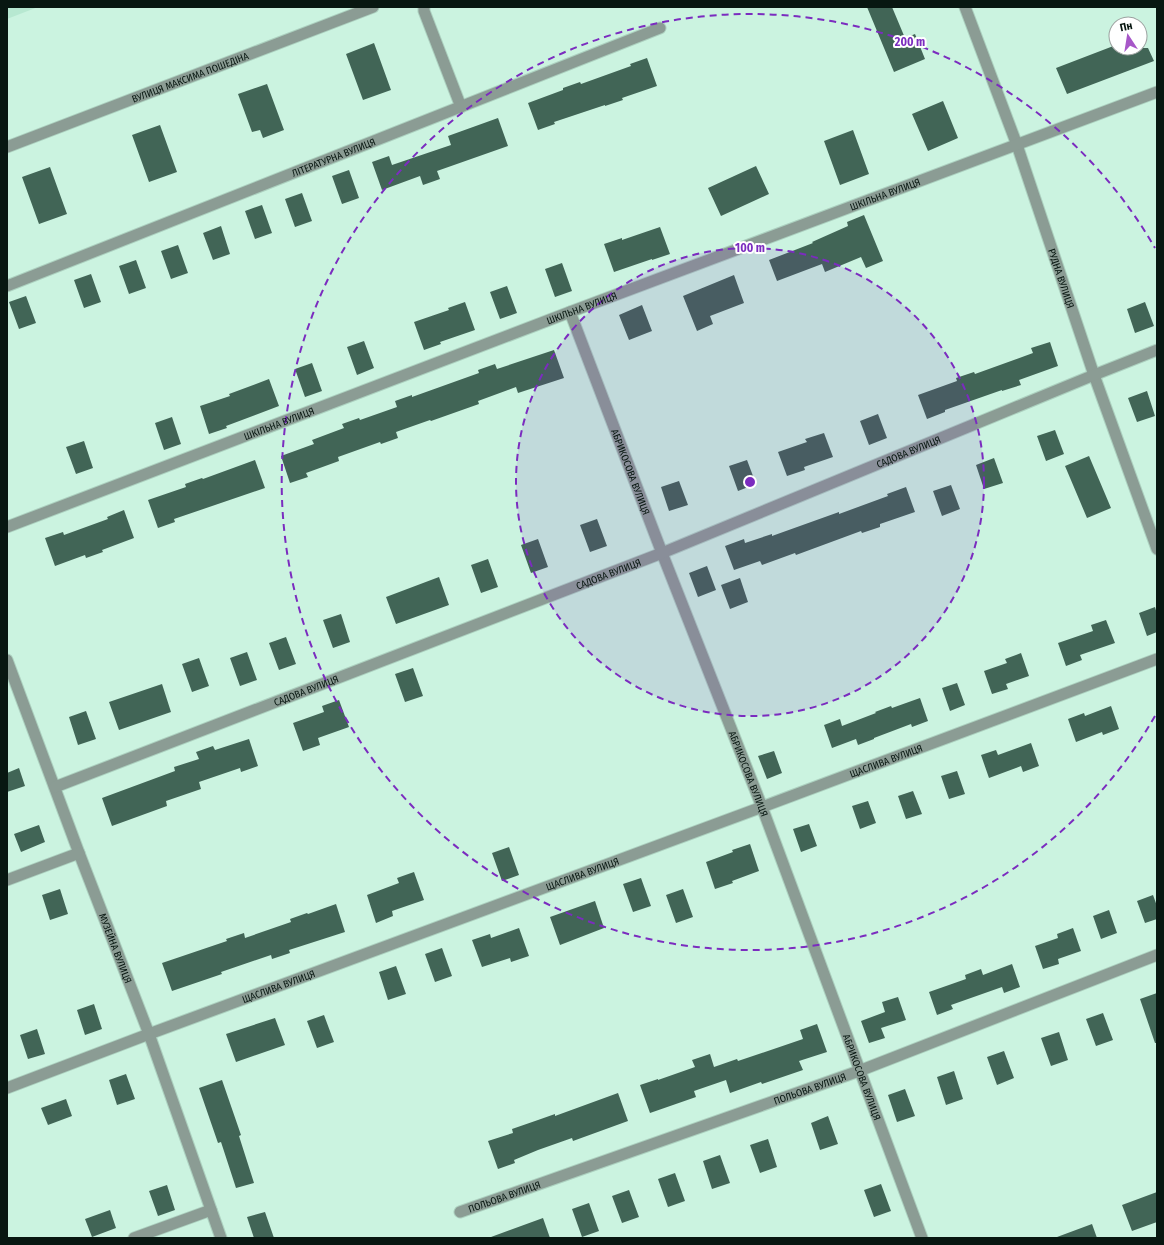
<svg xmlns="http://www.w3.org/2000/svg" width="1164" height="1245" font-family="'Fira Sans Condensed',sans-serif">
	<rect width="100%" height="100%" fill="#cbf3e0"/>
	<path fill="#b7e8d1" d="M7 7H38L7 19Z"/>
	<path fill="#416556" d="M867 7H892L905 38 915 34 925 59 894 72Z
		M374 43 391 90 363 100 346 54Z
		M1116 45V48H1148L1154 61 1067 94 1056 68Z
		M647 58 657 86 622 98 623 100 605 106V105L554 122 555 124 538 130 528 103 563 90V88L580 82 581 84 631 66 630 64Z
		M267 84 284 130 263 138 260 130 252 132 238 94Z
		M943 101 958 138 928 151 912 114Z
		M498 118 508 146 437 171 440 179 423 185 420 176 382 190 372 162 389 156 392 165 451 145 448 136Z
		M160 125 177 172 149 182 132 135Z
		M853 130 869 174 840 185 824 141Z
		M756 166 769 194 721 216 708 188Z
		M50 167 67 214 39 224 22 177Z
		M349 170 359 198 342 204 332 176Z
		M302 193 312 221 295 227 285 199Z
		M262 205 272 233 255 239 245 211Z
		M864 215 883 261 866 268 861 257 825 272 822 264 777 281 769 260 813 243 812 242 848 226 847 222Z
		M221 226 230 254 213 260 203 233Z
		M660 227 670 254 652 260V259L614 272 604 244 622 238V240Z
		M178 245 188 273 171 279 161 251Z
		M136 260 146 288 129 294 119 266Z
		M562 263 572 291 555 297 545 269Z
		M91 274 101 302 84 308 74 280Z
		M734 275 744 303 710 316 713 324 697 331 683 296Z
		M507 286 517 313 500 319 490 292Z
		M26 296 36 323 19 329 9 302Z
		M465 302 475 330 440 342 441 344 424 350 414 322 449 310 448 308Z
		M1145 302 1154 326 1135 333 1127 309Z
		M642 305 652 331 629 340 619 315Z
		M364 341 374 368 357 375 347 347Z
		M1050 342 1058 366 1019 380 1021 385 1002 391V390L945 410V412L927 419 918 395 957 381 956 378 974 372 975 374 1033 353 1031 348Z
		M554 350 564 378 518 393 516 387 478 401 479 404 431 421 430 420 396 432 398 438 381 444 380 442 338 457 339 461 306 473 308 477 290 483 281 456 314 444 312 440 344 428 342 424 359 418 360 420 397 407 395 401 412 395V397L479 373 478 370 495 364 497 369Z
		M312 363 322 391 305 397 295 369Z
		M269 379 279 406 226 426 227 428 209 434 200 406 230 396 229 394Z
		M1147 391 1155 416 1137 422 1128 398Z
		M878 414 887 438 869 445 860 421Z
		M172 417 181 444 164 450 155 423Z
		M1055 430 1064 454 1046 461 1037 436Z
		M824 433 833 457 804 467 805 470 787 476 778 452 807 442 805 439Z
		M84 441 93 468 76 474 66 447Z
		M1089 456 1111 508 1087 518 1065 466Z
		M994 458 1003 483 984 489 976 465Z
		M255 460 265 488 174 519 175 522 158 528 148 500 186 487 185 484 202 478 203 479Z
		M747 460 756 484 738 491 729 466Z
		M679 481 688 505 669 511 661 487Z
		M951 485 960 509 942 516 933 491Z
		M906 487 915 512 880 524V527L862 533 861 531 796 555 795 553 762 565 760 561 734 570 725 546 744 539 745 543 772 534V536L839 512V514L888 496 887 494Z
		M124 510 134 538 102 550 103 552 86 558 85 555 55 566 45 538 63 532 64 535 108 519 107 517Z
		M597 519 607 546 590 552 580 525Z
		M538 539 548 567 531 573 521 545Z
		M488 559 498 587 481 593 471 565Z
		M707 566 716 590 698 597 689 573Z
		M439 577 449 605 396 624 386 597Z
		M740 578 748 602 730 609 721 585Z
		M1155 607 1157 614V632L1147 636 1139 613Z
		M341 614 350 642 333 648 323 620Z
		M1106 620 1115 643 1080 655 1082 660 1066 666 1058 643 1093 631 1091 625Z
		M286 637 296 664 279 670 269 643Z
		M247 652 257 680 240 686 230 658Z
		M1021 653 1029 676 1006 684 1008 689 992 694 984 671 1007 663 1005 659Z
		M199 658 209 686 192 692 182 664Z
		M413 668 423 696 405 702 395 674Z
		M957 683 965 705 950 711 942 688Z
		M162 684 171 712 119 730 109 702Z
		M920 698 928 721 912 727 911 724 874 738V739L858 745 856 739 832 748 824 725 840 719 842 726 876 713 875 712 891 706 892 708Z
		M339 700 349 727 318 738 320 745 303 751 293 723 324 712 322 706Z
		M1111 706 1119 729 1103 735 1102 732 1076 742 1068 719 1084 713 1085 716Z
		M86 711 96 739 78 745 69 717Z
		M249 739 258 766 241 772 240 768 199 782 201 789 166 801 167 806 112 826 102 798 175 771 174 767 199 759 196 752 213 746 215 750Z
		M1031 743 1039 766 1023 772 1021 766 989 778 981 755 996 750 998 755Z
		M774 751 782 773 767 779 758 756Z
		M19 768 25 786 7 792V773Z
		M957 771 965 794 949 799 941 776Z
		M913 791 922 814 906 819 898 796Z
		M868 801 876 823 860 829 852 806Z
		M809 824 817 846 801 852 793 829Z
		M39 825 45 842 21 852 14 834Z
		M750 844 759 871 732 881 733 883 715 889 706 862 733 852 732 850Z
		M509 847 519 875 502 881 492 853Z
		M414 872 424 900 392 911 393 916 376 923 367 895 399 883 397 878Z
		M641 878 651 906 633 912 623 884Z
		M60 889 68 914 50 920 42 895Z
		M683 889 693 917 676 923 666 895Z
		M1153 895 1157 906V919L1145 923 1137 901Z
		M595 901 604 928 560 945 550 917Z
		M336 904 345 932 289 950 290 953 272 959 271 955 221 972 222 974 172 991 162 963 227 941 226 939 244 933 245 938 291 922 290 919 307 913 308 914Z
		M1109 910 1117 933 1101 939 1093 916Z
		M519 928 529 956 511 962 510 958 482 967 472 940 490 934 491 938Z
		M1073 928 1081 951 1058 959 1059 964 1043 969 1035 946 1058 938 1057 934Z
		M442 948 452 976 435 982 425 954Z
		M1012 964 1020 987 1004 993 1002 987 951 1005 953 1009 937 1015 929 992 966 979 965 975 981 969 983 975Z
		M396 966 406 994 388 1000 379 972Z
		M1157 993V1043H1155L1140 999Z
		M898 997 906 1020 881 1028 885 1038 869 1043 861 1021 885 1012 882 1002Z
		M94 1004 102 1029 85 1035 77 1010Z
		M1103 1013 1113 1040 1096 1046 1086 1019Z
		M324 1015 334 1042 317 1048 307 1021Z
		M275 1018 285 1045 236 1062 226 1034Z
		M817 1024 827 1052 799 1061 803 1070 762 1084 761 1082 730 1093 726 1080 694 1091 696 1097 650 1113 640 1085 658 1079V1080L695 1067 692 1060 710 1054 714 1067 737 1059 738 1061 803 1039 800 1030Z
		M37 1029 45 1054 28 1059 20 1035Z
		M1059 1032 1068 1060 1051 1066 1041 1038Z
		M1004 1051 1014 1078 997 1085 987 1057Z
		M954 1071 963 1099 946 1105 937 1077Z
		M126 1074 135 1099 117 1105 109 1080Z
		M222 1080 241 1135 239 1136 254 1183 236 1188 221 1142 218 1143 199 1088Z
		M905 1089 915 1116 897 1122 888 1095Z
		M618 1093 628 1121 573 1141 572 1138 538 1150 514 1160 515 1163 498 1169 488 1141 513 1133 512 1129 538 1120 555 1114V1116Z
		M66 1099 72 1116 48 1125 41 1108Z
		M828 1116 838 1144 820 1150 811 1123Z
		M768 1139 777 1167 760 1173 750 1145Z
		M720 1155 730 1183 712 1189 703 1161Z
		M675 1173 685 1201 668 1207 658 1179Z
		M881 1184 891 1211 874 1217 864 1190Z
		M167 1185 175 1210 158 1216 149 1191Z
		M629 1190 639 1217 622 1223 612 1196Z
		M1157 1192V1222L1132 1231 1122 1205Z
		M589 1203 599 1231 582 1237 572 1209Z
		M110 1210 116 1228 92 1237 85 1219Z
		M265 1212 274 1238H254L247 1217Z
		M543 1218 550 1238H491V1237Z
		M1092 1224 1097 1238H1058L1057 1237Z"/>
	<g fill="none" stroke-linecap="round" stroke-linejoin="round">
		<g stroke="#acd0bf" stroke-width="13">
			<g id="minor">
				<path d="M424 7V11L461 107"/>
				<path id="s1" d="M965 7 1017 145 1094 375 1157 549"/>
				<path id="s2" d="M7 147 373 7"/>
				<path id="s3" d="M7 286 660 28"/>
				<path id="s4" d="M570 312 662 553 762 807 922 1238"/>
				<path id="s5" d="M7 527 570 312 1157 92"/>
				<path id="s6" d="M7 660 79 853 149 1034 221 1238"/>
				<path id="s7" d="M55 787 662 553 1094 375 1157 350"/>
				<path d="M7 880 79 853"/>
				<path id="s8" d="M7 1088 149 1034 762 807 1157 659"/>
				<path id="s9" d="M460 1212 859 1071 1157 955"/>
				<path d="M134 1238 211 1210"/>
			</g>
		</g>
		<use href="#minor" stroke="#8b9c94" stroke-width="11"/>
	</g>
	<circle cx="750" cy="482" r="234" fill="#7b2cbf" fill-opacity=".12"/>
	<g fill="none" stroke="#7b2cbf" stroke-width="2" stroke-dasharray="7 5">
		<circle cx="750" cy="482" r="234"/>
		<path d="M1155 716A468 468 0 1 1 1155 248"/>
	</g>
	<g text-anchor="middle" stroke-width="4" stroke-linejoin="round" paint-order="stroke">
		<g font-size="10" fill="#081711" stroke="#fff">
			<text dy="4" stroke="none"><textPath href="#s2" startOffset="196">ВУЛИЦЯ МАКСИМА ПОШЕДІНА</textPath></text>
			<text dy="4" stroke="none"><textPath href="#s3" startOffset="351">ЛІТЕРАТУРНА ВУЛИЦЯ</textPath></text>
			<text dy="4" stroke="none"><textPath href="#s5" startOffset="939">ШКІЛЬНА ВУЛИЦЯ</textPath></text>
			<text dy="4" stroke="none"><textPath href="#s1" startOffset="288">РУДНА ВУЛИЦЯ</textPath></text>
			<text dy="4" stroke="none"><textPath href="#s5" startOffset="615">ШКІЛЬНА ВУЛИЦЯ</textPath></text>
			<text dy="4" stroke="none"><textPath href="#s5" startOffset="291">ШКІЛЬНА ВУЛИЦЯ</textPath></text>
			<text dy="4" stroke="none"><textPath href="#s7" startOffset="917">САДОВА ВУЛИЦЯ</textPath></text>
			<text dy="4" stroke="none"><textPath href="#s4" startOffset="171">АБРИКОСОВА ВУЛИЦЯ</textPath></text>
			<text dy="4" stroke="none"><textPath href="#s7" startOffset="593">САДОВА ВУЛИЦЯ</textPath></text>
			<text dy="4" stroke="none"><textPath href="#s7" startOffset="269">САДОВА ВУЛИЦЯ</textPath></text>
			<text dy="4" stroke="none"><textPath href="#s8" startOffset="938">ЩАСЛИВА ВУЛИЦЯ</textPath></text>
			<text dy="4" stroke="none"><textPath href="#s4" startOffset="495">АБРИКОСОВА ВУЛИЦЯ</textPath></text>
			<text dy="4" stroke="none"><textPath href="#s8" startOffset="614">ЩАСЛИВА ВУЛИЦЯ</textPath></text>
			<text dy="4" stroke="none"><textPath href="#s6" startOffset="308">МУЗЕЙНА ВУЛИЦЯ</textPath></text>
			<text dy="4" stroke="none"><textPath href="#s8" startOffset="290">ЩАСЛИВА ВУЛИЦЯ</textPath></text>
			<text dy="4" stroke="none"><textPath href="#s4" startOffset="819">АБРИКОСОВА ВУЛИЦЯ</textPath></text>
			<text dy="4" stroke="none"><textPath href="#s9" startOffset="371">ПОЛЬОВА ВУЛИЦЯ</textPath></text>
			<text dy="4" stroke="none"><textPath href="#s9" startOffset="47">ПОЛЬОВА ВУЛИЦЯ</textPath></text>
		</g>
	</g>
	<circle cx="750" cy="482" r="6" fill="#7b2cbf" stroke="#fff" stroke-width="2"/>
	<g font-size="12" text-anchor="middle" font-weight="bold" fill="#7b2cbf" stroke="#fff" stroke-width="4" stroke-linejoin="round" paint-order="stroke">
		<text x="910" y="46">200 m</text>
		<text x="750" y="252">100 m</text>
	</g>
	<rect width="1164" height="1245" fill="none" stroke="#081711" stroke-width="16"/>
	<g transform="translate(1128 36) rotate(348)"><circle r="19" fill="#ffffff" stroke="#9ca2a0"/>
	<path d="M0-3L7 15L0 10L-7 15Z" fill="#a757c8"/>
	<text y="-6" font-size="11" font-weight="bold" text-anchor="middle" fill="#081711">Пн</text>
	</g>
</svg>
